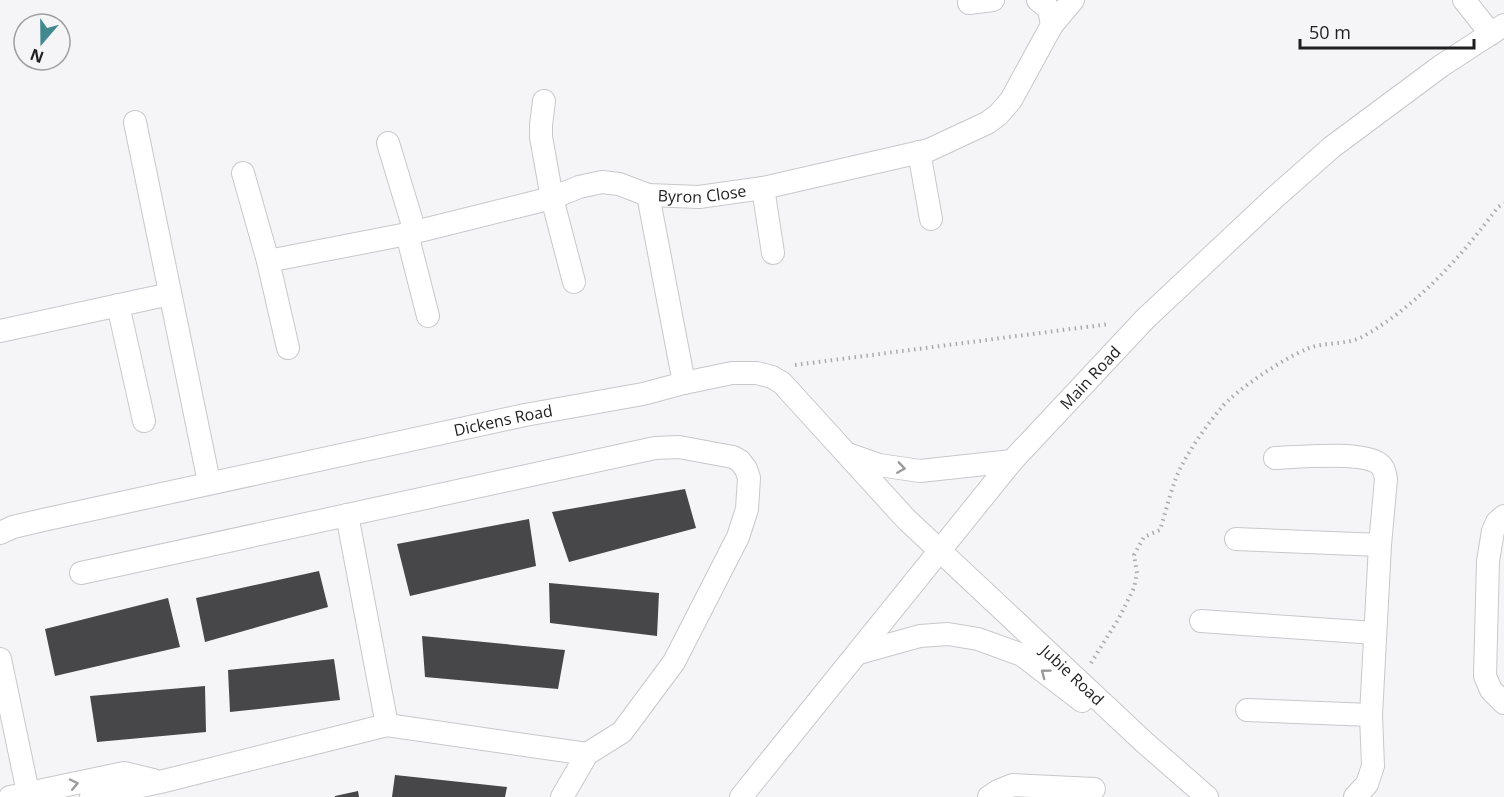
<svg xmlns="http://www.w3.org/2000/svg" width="1504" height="797" font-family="'Open Sans',sans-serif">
	<rect width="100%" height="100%" fill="#f5f5f8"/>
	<path fill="#474749" d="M685 489 696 528 569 562 552 512Z
		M529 519 536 566 410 596 397 544Z
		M319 571 328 607 205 642 196 598Z
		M549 583 659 593 657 636 550 623Z
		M168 598 180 647 55 676 45 629Z
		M422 636 565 650 558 689 425 677Z
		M334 659 340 700 230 712 228 670Z
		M205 686 206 732 97 742 90 696Z
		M395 775 507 787 505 797H392Z
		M358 791 359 797H335V796Z"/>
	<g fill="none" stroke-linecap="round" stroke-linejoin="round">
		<g stroke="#c8c8cb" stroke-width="24">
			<g id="minor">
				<path d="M1464 0 1491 34"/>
				<path d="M969 3 993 0"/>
				<path d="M1052 25 1073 0"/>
				<path d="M544 101 541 125V137L552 198 574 282"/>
				<path d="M135 122 209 482"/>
				<path d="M388 143 415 232"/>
				<path d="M919 152 931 219"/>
				<path d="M243 173 268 261 288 348"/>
				<path d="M763 188 773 253"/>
				<path d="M648 195 684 383"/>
				<path d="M407 234 428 316"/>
				<path id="s1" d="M268 261 407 234 552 198 579 187 602 182 619 184 648 195 699 197 763 188 929 150 987 123 998 115 1011 100 1052 25 1049 9 1038 0"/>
				<path d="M118 305 144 421"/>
				<path d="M0 331 170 294"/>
				<path d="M848 454 879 465 920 471 1012 461"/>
				<path d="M1275 458C1299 457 1360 451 1378 463 1384 467 1385 473 1386 479L1380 545 1371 715 1373 766 1367 784 1355 797"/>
				<path d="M347 515 387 725"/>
				<path d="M1504 516 1497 522 1493 531 1488 561 1485 676 1491 690 1504 703"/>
				<path id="s2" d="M0 533 13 527 43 520 525 415 643 394 684 383 732 373H757L772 377 782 383 906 519 1144 742 1207 797"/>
				<path d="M1236 539 1380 545"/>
				<path d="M81 573 655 448 679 447 733 457 740 461 746 469 749 478 747 509 738 537 674 662 622 732 587 754 562 797"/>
				<path d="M1201 621 1375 633"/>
				<path d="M859 653 920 636 948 634 978 639 1022 655 1082 701"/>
				<path d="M0 659 29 797"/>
				<path d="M1247 710 1371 715"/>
				<path d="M10 797 124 773 153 780"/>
				<path d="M91 797 160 782 387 725 587 754"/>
				<path id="s3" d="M741 797 1012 461 1145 319 1272 200 1332 147 1441 66 1504 25"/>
				<path d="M989 797 998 791 1013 785 1094 789"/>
			</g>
		</g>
		<path stroke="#aaaaac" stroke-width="4" stroke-dasharray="1.5 4.5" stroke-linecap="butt" d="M795 365 1109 324
			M1091 663 1119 618 1134 588 1137 573 1134 555 1144 537 1160 530C1166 511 1173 481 1182 465 1192 446 1207 425 1221 408 1236 390 1284 358 1307 349 1324 341 1347 346 1364 336 1419 304 1460 258 1498 207L1504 203"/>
		<use href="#minor" stroke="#fff" stroke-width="22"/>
	</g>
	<defs><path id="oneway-chevron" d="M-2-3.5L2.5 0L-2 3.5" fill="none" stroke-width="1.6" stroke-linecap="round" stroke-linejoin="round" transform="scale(1.5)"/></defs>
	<g stroke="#9a9a9b">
		<use href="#oneway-chevron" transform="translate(901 468) rotate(8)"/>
		<use href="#oneway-chevron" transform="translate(1045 673) rotate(-143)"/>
		<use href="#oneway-chevron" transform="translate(74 784) rotate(-12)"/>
	</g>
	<g text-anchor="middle" stroke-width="6" stroke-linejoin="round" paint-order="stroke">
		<g font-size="16" fill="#1f1f20" stroke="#f5f5f8">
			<text dy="6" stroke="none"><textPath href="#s1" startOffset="446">Byron Close</textPath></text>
			<text dy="6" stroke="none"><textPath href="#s3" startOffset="546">Main Road</textPath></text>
			<text dy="6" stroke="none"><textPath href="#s2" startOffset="516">Dickens Road</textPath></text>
			<text dy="6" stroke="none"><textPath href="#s2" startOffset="1214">Jubie Road</textPath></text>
		</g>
	</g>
	<g transform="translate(42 42) rotate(200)"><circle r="28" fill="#f5f5f8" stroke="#9f9fa2" stroke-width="1.5"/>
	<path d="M0-4.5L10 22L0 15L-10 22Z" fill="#41898e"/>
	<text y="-9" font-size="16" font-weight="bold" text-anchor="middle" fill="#1f1f20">N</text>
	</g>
	<path d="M1300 39v9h174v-9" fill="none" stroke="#1f1f20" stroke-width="3"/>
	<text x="1309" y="39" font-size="18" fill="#1f1f20" stroke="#f5f5f8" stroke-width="4.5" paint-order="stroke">50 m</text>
</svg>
